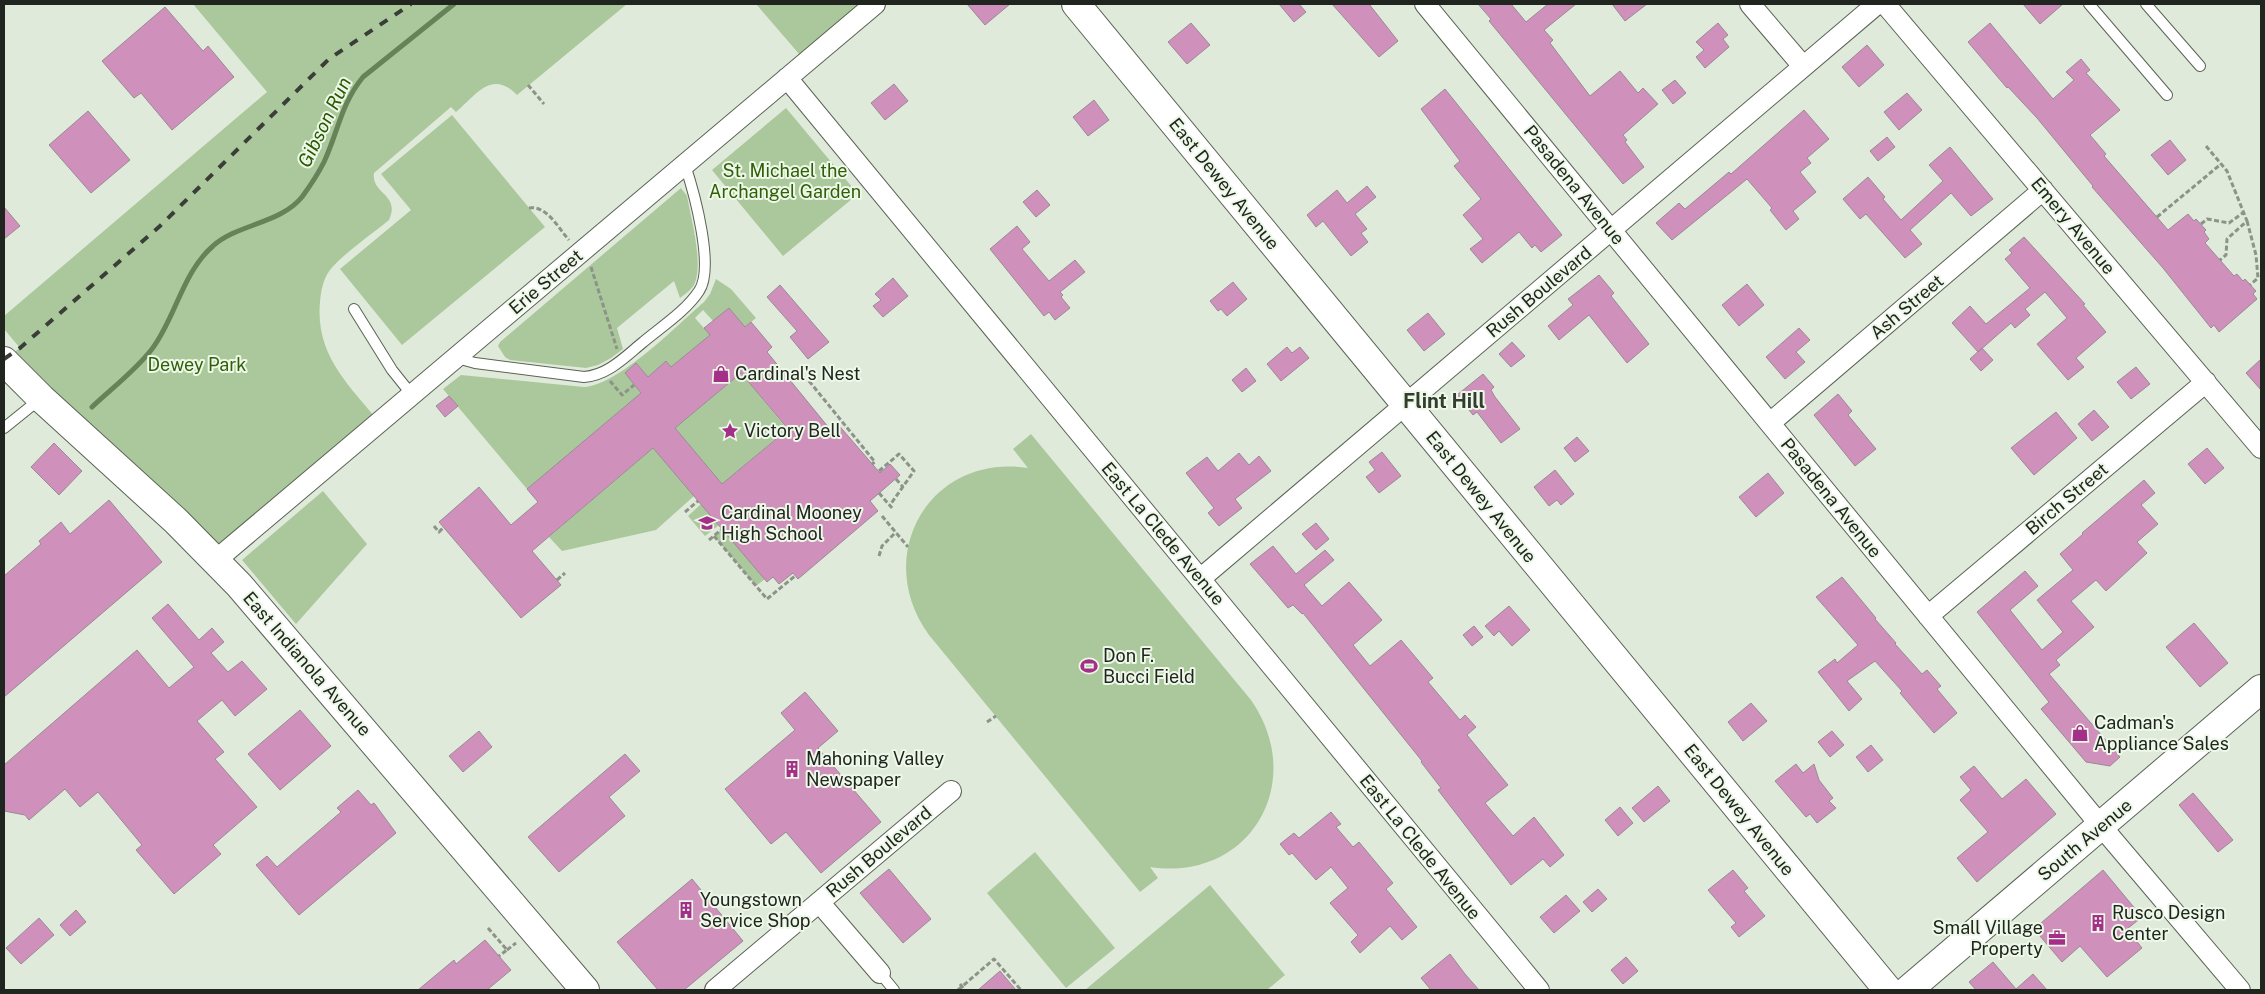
<svg xmlns="http://www.w3.org/2000/svg" width="2265" height="994" font-family="'Public Sans',sans-serif">
	<rect width="100%" height="100%" fill="#e0eada"/>
	<path fill="#abc89d" d="M193 4H627L517 95C492 69 476 95 456 112L451 107 374 173C371 194 401 194 389 220 372 234 344 253 330 270 323 279 321 291 320 302 315 355 349 385 379 422L216 560 4 359 20 348 4 329V316L267 92Z
		M756 4H875L806 62Z
		M786 108 858 194 783 256 712 170Z
		M452 115 545 227 402 345 340 269 411 210 381 174Z
		M681 188 687 196C691 219 704 264 694 285 691 290 685 294 680 298L674 281 617 328 623 349 611 358 598 365 586 368 510 360 505 357 498 346 500 342Z
		M716 279 731 289 756 318 745 327 713 321 703 310 695 318 710 335 671 367 666 361 648 377 636 363 625 373 643 396 634 399 527 489 443 389 461 375 584 387C619 385 676 326 704 302L710 294Z
		M741 373 787 429 722 484 675 428Z
		M1031 434 1251 700C1308 782 1250 882 1150 867L1158 878 1140 892 929 635C871 555 930 453 1028 468L1013 449Z
		M653 448 694 496 656 530 562 551 549 537Z
		M323 491 367 544 296 624 242 560Z
		M701 504 719 525 705 536 688 516Z
		M722 529 765 579 756 586 714 536Z
		M1035 852 1115 948 1066 988 987 893Z
		M1210 885 1285 975 1267 990H1085Z"/>
	<g fill="none" stroke-linecap="round" stroke-linejoin="round">
		<path stroke="#668258" stroke-width="5" d="M92 407C112 388 135 371 152 349 176 317 182 273 213 246 237 224 280 224 302 197 310 186 318 174 324 162 338 132 341 104 363 77L454 4"/>
	</g>
	<path fill="#cf91bb" stroke="#998a94" fill-rule="evenodd" d="M967 4H1010L985 25Z
		M1279 4H1299L1306 12 1294 22Z
		M1332 4H1369L1398 41 1379 57Z
		M1478 4H1511L1526 22 1548 4H1576L1544 30 1553 40 1550 43 1590 96 1620 71 1638 93 1643 88 1658 104 1623 135 1627 140 1625 142 1644 167 1623 184 1489 21 1491 19Z
		M1612 4H1647L1625 21Z
		M2023 4H2063L2040 24Z
		M165 7 203 51 208 46 234 77 172 130 141 93 134 98 102 61Z
		M1191 23 1210 45 1187 64 1168 42Z
		M1718 23 1728 35 1723 39 1729 47 1705 68 1696 57 1704 50 1696 42Z
		M1990 23 2053 99 2074 80 2066 72 2081 59 2090 70 2086 73 2120 110 2090 135 2106 154 2104 156 2168 230 2188 214 2194 221 2196 219 2206 230 2204 232 2209 239 2205 243 2234 276 2237 274 2243 281 2245 279 2256 291 2253 294 2257 299 2219 332 2214 325 2211 328 2163 268 2092 187 2093 186 2037 118 2008 87 2007 88 1968 42Z
		M1867 45 1884 65 1859 87 1842 67Z
		M1675 80 1686 93 1673 104 1662 90Z
		M894 84 908 101 885 120 871 103Z
		M1445 89 1562 235 1541 252 1535 245 1532 248 1519 232 1482 263 1470 249 1483 239 1463 215 1481 199 1454 166 1460 161 1421 109Z
		M1907 93 1922 110 1899 130 1884 112Z
		M1094 100 1109 120 1088 136 1073 117Z
		M1804 110 1829 139 1807 158 1811 163 1800 172 1816 192 1793 211 1799 219 1786 230 1770 210 1772 208 1747 179 1672 240 1656 223 1679 203 1685 209 1729 172 1731 174Z
		M88 111 130 160 91 193 49 145Z
		M1887 137 1895 147 1878 161 1870 151Z
		M2170 140 2186 160 2168 175 2151 155Z
		M1950 147 1993 199 1971 216 1951 193 1910 230 1922 244 1905 258 1866 214 1860 219 1843 199 1868 177 1885 197 1883 199 1901 220 1943 181 1929 165Z
		M1367 186 1376 197 1355 214 1367 229 1361 233 1368 242 1351 256 1323 221 1316 227 1307 215 1337 190 1347 203Z
		M1037 190 1050 205 1036 217 1023 202Z
		M4 207 20 226 4 239Z
		M1017 226 1030 242 1022 249 1049 281 1075 260 1085 272 1060 292 1063 295 1061 297 1070 308 1055 320 1049 312 1044 316 990 249Z
		M2024 237 2085 304 2083 305 2106 332 2076 358 2084 367 2068 380 2037 344 2067 318 2045 292 2025 309 2030 315 2015 328 2011 323 1978 352 1952 323 1970 306 1986 324 2030 288 2005 259 2012 253 2009 250Z
		M1599 275 1614 293 1611 296 1649 344 1627 363 1589 315 1559 340 1548 326 1573 305 1568 299Z
		M893 278 908 296 883 317 873 306 881 300 875 294Z
		M1233 282 1247 299 1227 316 1221 309 1218 311 1210 301Z
		M1747 284 1764 305 1739 326 1722 305Z
		M780 285 829 342 808 359 790 337 797 331 767 297Z
		M729 308 745 327 751 322 772 347 767 352 829 428 836 422 880 473 890 464 900 475 870 501 878 511 798 579 793 573 779 584 773 577 767 582 653 448 532 551 561 585 521 618 439 522 479 487 511 525 538 502 527 489 641 393 625 373 636 363 648 377 666 361 671 367 710 335 704 328ZM741 373 788 429 722 484 675 428Z
		M1428 313 1445 334 1424 351 1407 330Z
		M1799 328 1810 340 1796 352 1805 362 1785 379 1766 357Z
		M1512 342 1525 356 1511 367 1499 354Z
		M1287 347 1292 353 1300 347 1309 358 1281 381 1267 364Z
		M1982 348 1993 360 1981 371 1970 359Z
		M2261 359V390L2246 373Z
		M2136 367 2150 384 2131 399 2117 382Z
		M1246 368 1256 381 1242 392 1232 380Z
		M1483 374 1494 387 1491 390 1495 397 1520 429 1501 443 1477 412 1473 415 1457 395Z
		M1838 394 1852 411 1848 415 1876 449 1855 466 1814 415Z
		M449 396 458 406 445 417 436 406Z
		M2094 410 2109 427 2092 441 2078 424Z
		M2056 412 2077 438 2034 475 2011 448Z
		M1577 437 1589 451 1575 462 1564 448Z
		M54 443 82 471 59 495 31 467Z
		M2207 448 2224 468 2205 484 2188 464Z
		M1382 452 1401 476 1379 493 1366 477 1375 470 1369 462Z
		M1239 453 1249 465 1259 456 1271 471 1235 499 1242 508 1219 526 1208 513 1214 508 1186 473 1207 457 1218 471Z
		M1555 470 1574 494 1561 505 1557 500 1549 506 1534 487Z
		M1768 473 1784 493 1756 517 1739 497Z
		M2144 480 2155 493 2141 505 2158 524 2137 542 2147 553 2106 591 2096 580 2071 601 2094 627 2056 660 2060 665 2049 674 2120 757 2110 766 2086 762 2041 709 2049 702 1977 612 2025 571 2038 586 2010 610 2042 650 2063 632 2037 600 2073 570 2060 554 2083 534 2082 533Z
		M109 500 162 562 4 697V576L41 544 39 541 61 522 70 534Z
		M1316 523 1329 539 1316 550 1302 534Z
		M1273 546 1296 574 1325 550 1334 560 1304 585 1322 606 1349 582 1382 620 1353 645 1370 666 1401 640 1433 678 1428 682 1460 720 1465 715 1476 727 1467 735 1508 785 1485 803 1513 836 1534 817 1564 855 1550 867 1543 859 1511 885 1438 790 1441 788 1421 762 1422 761 1303 613 1302 614 1293 605 1288 608 1250 564Z
		M1842 577 1876 618 1875 619 1896 643 1895 644 1922 674 1927 670 1941 686 1937 689 1957 713 1934 733 1900 693 1902 691 1875 661 1847 681 1862 699 1849 711 1818 672 1835 659 1837 663 1858 645 1816 597Z
		M168 604 199 640 212 628 224 642 211 653 228 672 242 661 267 689 235 716 222 700 197 721 224 752 215 759 257 807 213 845 221 854 174 894 136 850 142 845 98 792 80 807 65 789 29 820 25 815 4 811V765L137 650 169 688 194 667 152 618Z
		M1509 606 1530 630 1512 646 1499 631 1494 636 1485 626Z
		M2194 623 2228 663 2200 687 2166 647Z
		M1474 626 1483 637 1472 646 1463 635Z
		M805 692 838 731 818 748 881 822 821 873 786 832 771 844 725 789 795 730 781 713Z
		M1751 703 1767 721 1743 741 1728 722Z
		M300 710 331 746 280 790 248 754Z
		M479 731 492 747 463 772 449 756Z
		M1832 731 1844 745 1830 757 1818 742Z
		M1871 745 1883 760 1868 772 1856 757Z
		M625 754 640 771 609 797 625 816 559 872 528 837Z
		M1796 764 1803 773 1814 764 1819 780 1833 798 1829 801 1836 808 1817 823 1810 814 1806 817 1775 781Z
		M1974 766 2002 799 2026 779 2056 814 1977 882 1957 858 1988 832 1960 800 1971 790 1960 777Z
		M1658 786 1670 801 1644 822 1632 808Z
		M358 790 371 805 374 803 396 833 299 915 256 865 267 856 277 867 341 812 337 808Z
		M2193 793 2233 840 2218 852 2179 805Z
		M1620 807 1633 823 1618 836 1605 820Z
		M1331 812 1341 824 1336 827 1353 847 1359 842 1393 883 1386 889 1417 927 1402 940 1390 926 1360 953 1351 942 1358 935 1330 903 1348 888 1331 867 1316 880 1292 853 1289 855 1280 844 1294 833 1299 838Z
		M889 869 931 919 903 943 860 893Z
		M1733 870 1748 888 1744 891 1765 916 1739 937 1731 927 1736 923 1708 890Z
		M2103 870 2142 917 2127 929 2142 948 2107 977 2080 946 2062 962 2034 929Z
		M692 879 743 941 684 990H658L617 942Z
		M1598 889 1607 899 1592 912 1583 902Z
		M1566 895 1580 911 1554 933 1540 917Z
		M76 910 86 922 70 936 60 925Z
		M39 918 54 935 21 964 6 948Z
		M485 940 511 970 487 990H418L454 960 456 964Z
		M1450 954 1465 974 1479 990H1431L1421 978Z
		M1626 957 1638 971 1623 984 1611 970Z
		M1993 962 2016 989 2033 974 2047 990H1976L1969 982Z
		M1000 971 1016 990H978Z"/>
	<g fill="none" stroke-linecap="round" stroke-linejoin="round">
		<g stroke="#5a6355" stroke-width="12">
			<path id="lane" d="M2089 4 2167 95
				M2146 4 2200 66
				M354 309 392 370 412 395
				M457 358 475 363 584 377C608 375 625 357 642 343 661 327 686 311 699 291 715 268 694 192 685 165
				M4 428 40 399
				M880 973 894 990"/>
		</g>
		<g stroke="#5a6355" stroke-width="22">
			<path id="street" d="M1425 4 2101 826 2240 990
				M1750 4 1802 65
				M1885 4 2261 448
				M787 78 1539 990
				M1770 423 2043 190
				M216 560 875 4
				M1200 579 1877 4
				M1928 616 2206 382
				M819 902 880 973
				M715 990 951 791"/>
		</g>
		<g stroke="#5a6355" stroke-width="30">
			<path id="secondary" d="M1076 4 1888 990
				M4 361 41 398 176 521 239 585 585 990
				M1908 990 2261 689"/>
		</g>
		<path stroke="#8c9388" stroke-width="3" stroke-dasharray="5 2.5" stroke-linecap="butt" d="M528 85 544 104
			M2206 146 2227 171 2247 221 2227 239 2226 255 2220 260
			M529 208C547 205 559 229 569 240
			M2157 217 2221 164
			M2247 221 2256 255 2258 278 2250 285
			M2201 224 2207 219 2229 223 2244 212
			M591 267 617 349
			M610 381 622 395 634 385
			M809 381 875 462 872 464
			M879 471 899 454 914 471 890 505
			M896 479 903 487
			M879 493 892 508
			M685 512 698 501
			M882 516 908 547
			M434 526 439 532 444 527
			M714 536 767 599 795 576
			M709 540 722 529
			M879 556 882 546 896 532
			M557 580 565 573
			M987 722 996 716
			M488 928 507 950 499 956
			M507 950 516 943
			M960 984 965 990
			M958 990 994 959 1021 990"/>
		<use href="#lane" stroke="#fff" stroke-width="10"/>
		<use href="#street" stroke="#fff" stroke-width="20"/>
		<use href="#secondary" stroke="#fff" stroke-width="28"/>
		<path stroke="#3a3e37" stroke-width="4" stroke-dasharray="9 9" stroke-linecap="butt" d="M4 359 20 348 160 226 329 59 411 4"/>
	</g>
	<defs>
		<g id="shop-bare" transform="scale(1.35)"><path d="M-5-2.5h2.3a2.7 3.5 0 0 1 5.4 0H5L5.5 6h-11ZM-1.5-2.5h3a1.5 2.3 0 0 0-3 0Z" fill="#a42f88" stroke="#edf8e8" stroke-width="2.5" paint-order="stroke"/></g>
		<g id="sight-bare" transform="scale(1.35)"><path d="M0-6L1.8-2.2L6-1.7L2.9 1.2L3.7 5.4L0 3.3L-3.7 5.4L-2.9 1.2L-6-1.7L-1.8-2.2Z" fill="#a42f88" stroke="#edf8e8" stroke-width="2.5" paint-order="stroke"/></g>
		<g id="school-bare" transform="scale(1.35)"><path d="M0-5L7-2L0 1L-7-2ZM-4 1L0 2.5L4 1V4Q0 6-4 4Z" fill="#a42f88" stroke="#edf8e8" stroke-width="2.5" paint-order="stroke"/></g>
		<g id="stadium-bare" transform="scale(1.35)"><path d="M0-5a6.5 5 0 1 0 0 10a6.5 5 0 1 0 0-10ZM-3.5-1.8h7v3.6h-7Z" fill="#a42f88" stroke="#edf8e8" stroke-width="2.5" paint-order="stroke"/></g>
		<g id="building-bare" transform="scale(1.35)"><path d="M-4-6H4V6H1V3H-1V6H-4ZM-2.5-4.3h1.7v1.8h-1.7ZM.8-4.3h1.7v1.8H.8ZM-2.5-1h1.7V.8h-1.7ZM.8-1h1.7V.8H.8Z" fill="#a42f88" stroke="#edf8e8" stroke-width="2.5" paint-order="stroke"/></g>
		<g id="office-bare" transform="scale(1.35)"><path d="M-6-3h4V-5.5h4V-3h4V5H-6ZM-1-4.5V-3h2v-1.5ZM-6 0V1H6V0Z" fill="#a42f88" stroke="#edf8e8" stroke-width="2.5" paint-order="stroke"/></g>
	</defs>
	<g fill-rule="evenodd">
		<use href="#shop-bare" x="721" y="374"/>
		<use href="#sight-bare" x="730" y="431"/>
		<use href="#school-bare" x="707" y="523"/>
		<use href="#stadium-bare" x="1089" y="666"/>
		<use href="#shop-bare" x="2080" y="733"/>
		<use href="#building-bare" x="792" y="769"/>
		<use href="#building-bare" x="686" y="910"/>
		<use href="#building-bare" x="2098" y="923"/>
		<use href="#office-bare" x="2057" y="938"/>
	</g>
	<g text-anchor="middle" stroke-width="4" stroke-linejoin="round" paint-order="stroke">
		<g font-size="18" fill="#305f07" stroke="#edf8e8">
			<text x="785" y="177">St. Michael the<tspan x="785" dy="21">Archangel Garden</tspan></text>
			<text x="197" y="371">Dewey Park</text>
		</g>
		<g font-size="18" fill="#21251f" stroke="#edf8e8">
			<text transform="translate(1224 184) rotate(51)" y="6">East Dewey Avenue</text>
			<text transform="translate(1574 185) rotate(51)" y="6">Pasadena Avenue</text>
			<text transform="translate(2073 226) rotate(50)" y="6">Emery Avenue</text>
			<text transform="translate(546 282) rotate(-40)" y="6">Erie Street</text>
			<text transform="translate(1539 292) rotate(-40)" y="6">Rush Boulevard</text>
			<text transform="translate(1907 307) rotate(-40)" y="6">Ash Street</text>
			<text transform="translate(1481 497) rotate(51)" y="6">East Dewey Avenue</text>
			<text transform="translate(1831 498) rotate(51)" y="6">Pasadena Avenue</text>
			<text transform="translate(2067 499) rotate(-40)" y="6">Birch Street</text>
			<text transform="translate(1163 534) rotate(50)" y="6">East La Clede Avenue</text>
			<text transform="translate(307 664) rotate(49)" y="6">East Indianola Avenue</text>
			<text transform="translate(1739 810) rotate(51)" y="6">East Dewey Avenue</text>
			<text transform="translate(2085 840) rotate(-40)" y="6">South Avenue</text>
			<text transform="translate(1420 847) rotate(51)" y="6">East La Clede Avenue</text>
			<text transform="translate(879 852) rotate(-40)" y="6">Rush Boulevard</text>
		</g>
		<g font-size="18" fill="#21251f" stroke="#edf8e8" text-anchor="start">
			<text x="735" y="380">Cardinal's Nest</text>
			<text x="744" y="437">Victory Bell</text>
			<text x="721" y="519">Cardinal Mooney<tspan x="721" dy="21">High School</tspan></text>
			<text x="1103" y="662">Don F.<tspan x="1103" dy="21">Bucci Field</tspan></text>
			<text x="2094" y="729">Cadman's<tspan x="2094" dy="21">Appliance Sales</tspan></text>
			<text x="806" y="765">Mahoning Valley<tspan x="806" dy="21">Newspaper</tspan></text>
			<text x="700" y="906">Youngstown<tspan x="700" dy="21">Service Shop</tspan></text>
			<text x="2112" y="919">Rusco Design<tspan x="2112" dy="21">Center</tspan></text>
			<text x="2043" y="934" text-anchor="end">Small Village<tspan x="2043" dy="21">Property</tspan></text>
		</g>
		<g font-size="19" font-style="italic" fill="#2b5900" stroke="#edf8e8">
			<text transform="translate(324 122) rotate(-64)" y="7">Gibson Run</text>
		</g>
		<g font-size="20" font-weight="bold" fill="#343c30" stroke="#edf8e8">
			<text x="1444" y="408">Flint Hill</text>
		</g>
	</g>
	<rect width="2265" height="994" fill="none" stroke="#21251f" stroke-width="10"/>
</svg>
